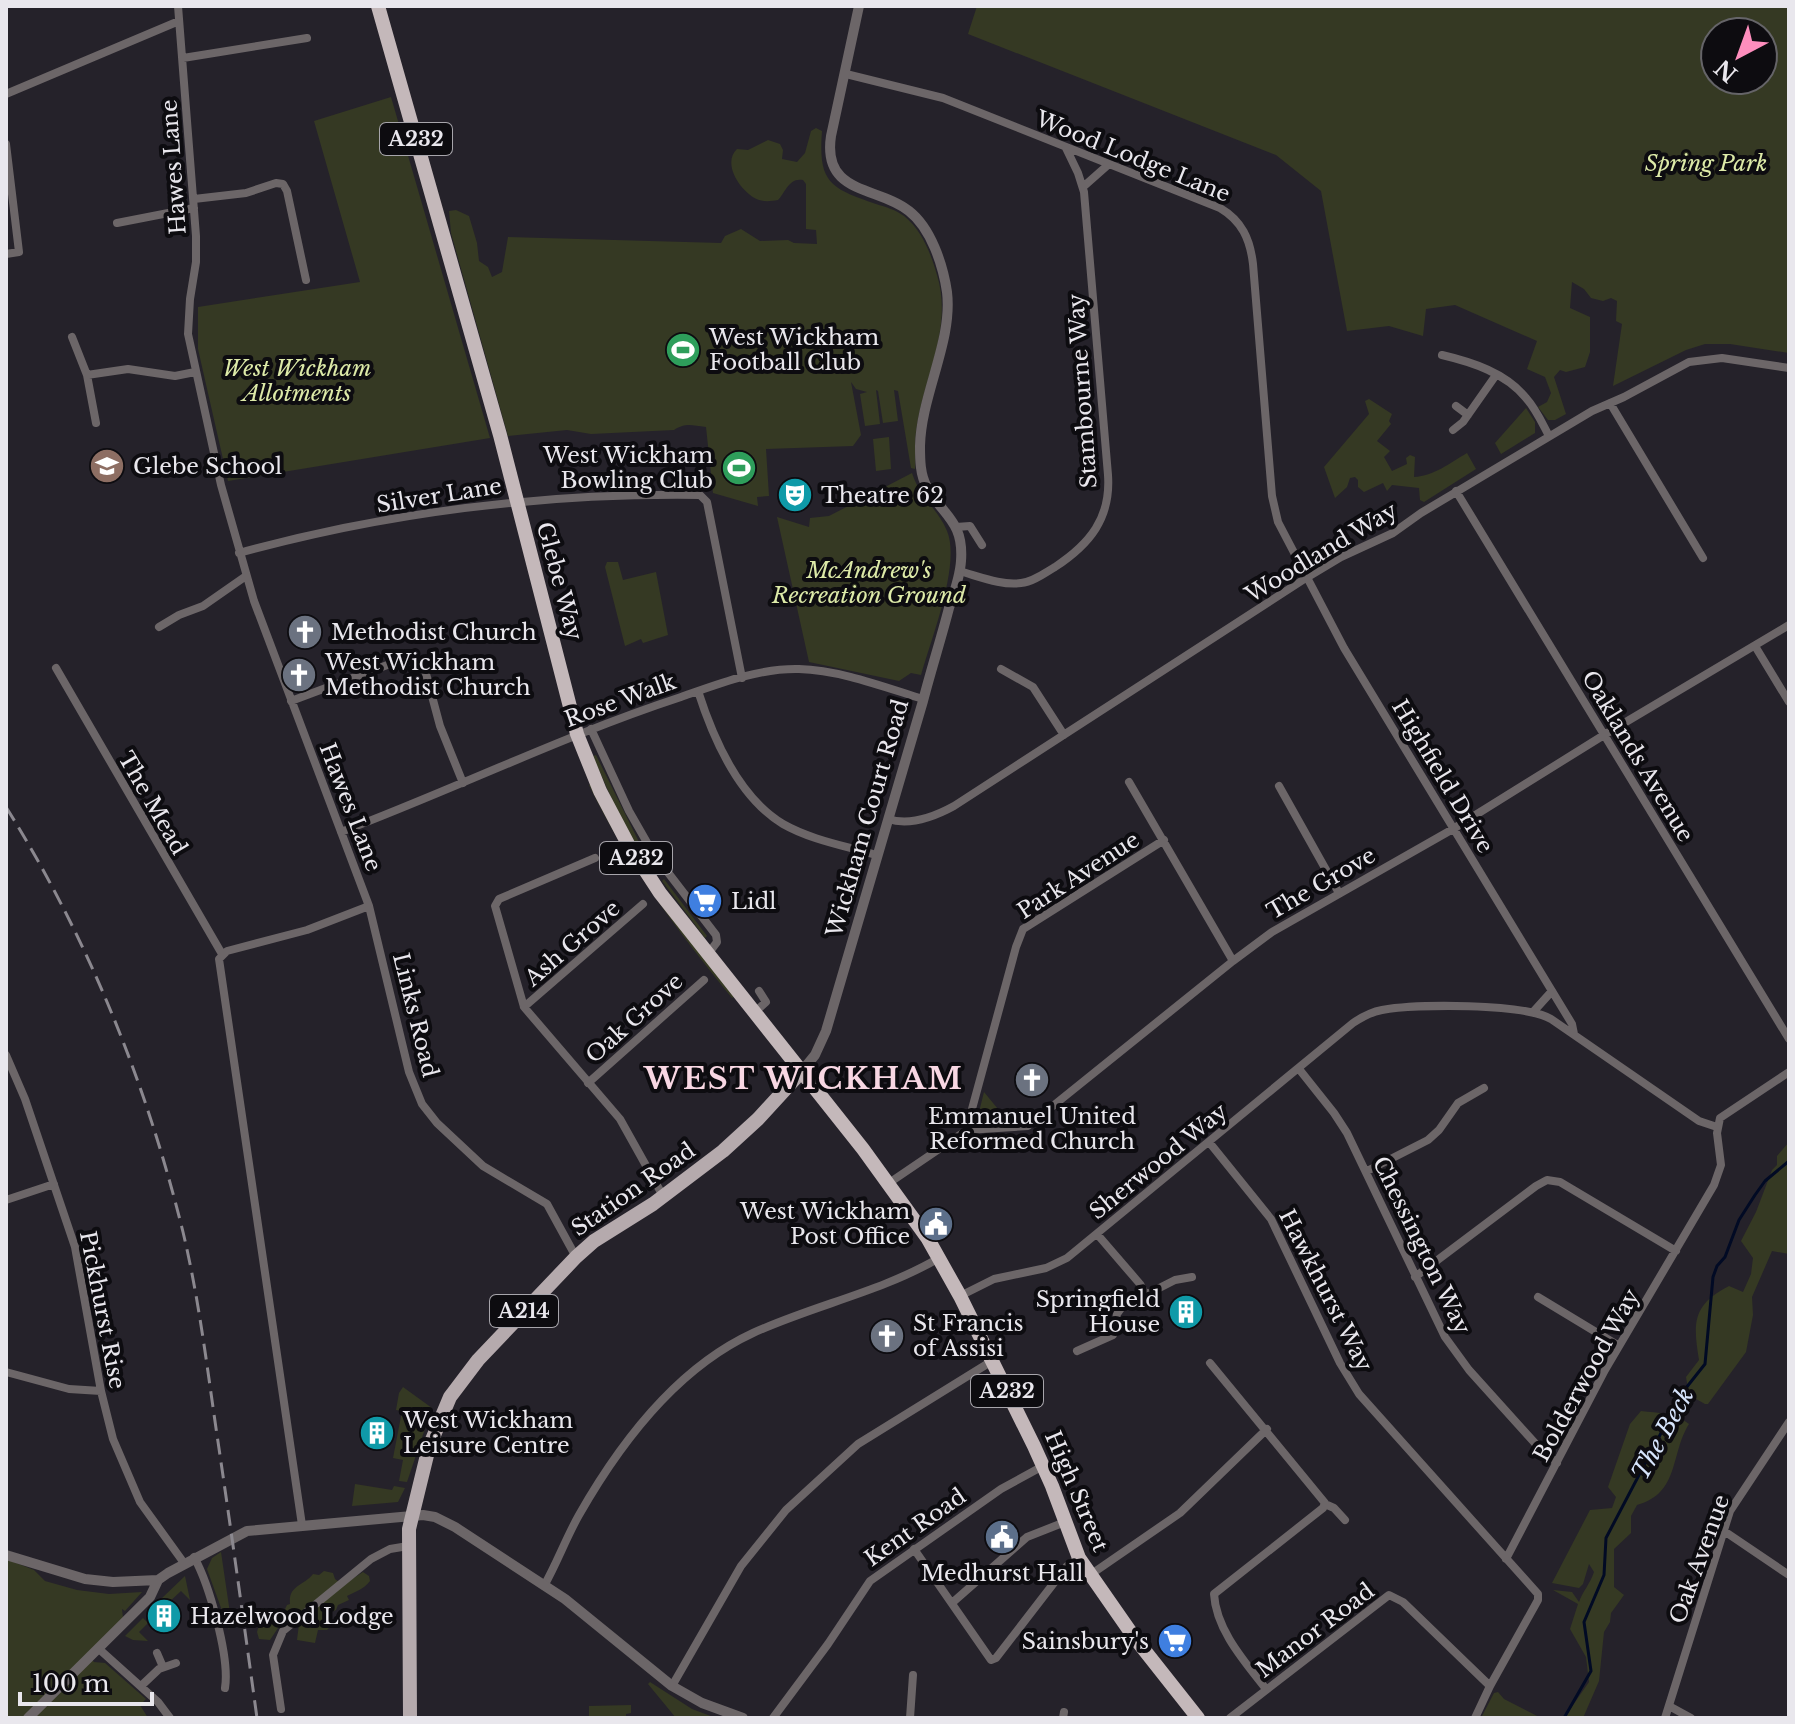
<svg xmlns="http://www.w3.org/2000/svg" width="1795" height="1724" font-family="'Libre Baskerville',serif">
	<rect width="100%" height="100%" fill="#25222a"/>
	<path fill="#353923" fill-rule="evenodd" d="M977 6H1789V353L1730 344H1705L1686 350 1613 386 1622 324 1616 321 1617 301 1611 298 1603 301 1591 298 1584 289 1572 282 1570 308 1590 317V352L1585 367 1566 372 1560 370 1554 377 1566 414 1555 420H1548L1538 407 1547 402 1551 393 1545 377 1527 369 1537 341 1455 305 1426 309 1423 336 1389 326 1347 331 1321 191 1276 155 968 34ZM1715 32H1763V80H1715Z
		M391 97 490 438 228 481 198 349V307L360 282 314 121Z
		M816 128 822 131C818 183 830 188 876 204 886 207 896 210 904 216 922 230 931 254 937 275 953 327 925 375 917 425 914 440 916 454 915 469L911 468 898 391 894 390 898 421 883 423 878 391 876 390 880 424 865 426 860 394 867 392 856 389 851 382 861 435 853 446 766 449 769 496 757 497 758 506 713 493 706 427C692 426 687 422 674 430L591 434 567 430 508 436 451 233 449 211 456 210 469 216 477 243 479 261 488 267 492 277 502 272 508 237 721 243 725 236 741 229 760 241 788 240 794 243 817 244 816 230 806 229V184L803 180C789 177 785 193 778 200 771 201 766 202 759 200 742 194 721 164 737 149L748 150 768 140 780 144 783 150 782 159 797 162 805 153 811 131Z
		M1369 399 1392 414 1389 421 1391 424 1377 441 1390 451 1384 457 1392 471 1407 464 1406 458 1410 455 1415 457 1414 477C1434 476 1450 463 1467 453L1476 469 1424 502 1420 500 1419 488 1392 485 1387 491 1383 483 1364 492 1358 487V480L1355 477 1350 478 1347 487 1335 498 1324 467 1369 414 1365 401Z
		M1526 408 1535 422V433L1501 454 1495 443Z
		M889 437 891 469 876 471 873 439Z
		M912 473C920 498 938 509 947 531 961 564 931 639 921 675L911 673 899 681 809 662 777 517 809 527 810 518 829 516Z
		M607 562H618L623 580 656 572 668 635 643 643 641 639 625 646 605 567Z
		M596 755 641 846 638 848 617 811 595 761 593 756Z
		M591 784 734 997 732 998C677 930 627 864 589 785Z
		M664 879 707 936 705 938 662 881Z
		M984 1092 1007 1120 989 1119 982 1116 980 1108Z
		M1789 1142V1254L1772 1251 1752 1297 1753 1315 1746 1352 1708 1404H1705L1689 1395 1686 1377 1699 1360C1693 1323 1692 1305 1729 1286L1743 1292 1751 1274 1753 1258 1741 1241 1756 1212 1772 1170 1777 1165V1156Z
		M403 1387 432 1408 407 1482 399 1481 403 1460 393 1458 402 1411 396 1410 399 1393Z
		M1641 1411C1658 1413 1675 1413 1689 1424 1670 1454 1680 1493 1637 1505L1631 1516V1533L1614 1549V1587L1624 1595 1611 1613 1610 1622 1604 1632 1599 1681 1583 1718H1564L1589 1682 1586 1657 1570 1629 1578 1604 1553 1590 1572 1592 1579 1602C1583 1591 1590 1584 1594 1572L1589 1564 1583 1584 1579 1588 1552 1583 1590 1510 1612 1508 1616 1497 1608 1487 1630 1424Z
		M355 1484 392 1490 394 1486 405 1488 398 1502 352 1506Z
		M221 1552 231 1620 229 1630 207 1569 212 1558Z
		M6 1559 34 1570 45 1581 77 1590 109 1594 142 1592 125 1611 122 1609 123 1618 87 1654 94 1662 105 1663 146 1699 140 1705 148 1718H6Z
		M324 1571 333 1573 335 1579 343 1585 363 1572 369 1576 370 1581C364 1589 355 1592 347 1596L349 1600 338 1605 336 1610 331 1612V1626L327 1630H318L315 1643 297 1640 299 1624 289 1617 280 1625 270 1640 259 1639 257 1632 259 1625 278 1623 287 1605 290 1604C288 1585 304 1586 313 1574L319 1575Z
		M185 1576 190 1600 181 1591 166 1605 161 1599Z
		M143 1618 148 1623 139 1632 148 1641 133 1640 125 1636Z
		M650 1682 692 1709 716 1718H676L648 1684Z
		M1498 1692 1504 1699 1541 1718H1481L1494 1693Z
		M631 1705V1713L626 1714V1718H589V1706Z"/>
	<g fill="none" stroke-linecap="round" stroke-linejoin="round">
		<path stroke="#010a24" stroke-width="3" d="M1564 1718 1591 1671 1584 1622 1604 1575 1606 1538 1682 1393 1705 1364 1713 1277 1717 1266 1725 1257 1739 1220 1755 1195 1765 1181 1789 1161"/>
		<path stroke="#6c6668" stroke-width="8" d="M178 6 196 236V262L190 299 188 334 221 485 254 601 369 906 307 930 227 951 219 959 302 1525
			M183 58 307 38
			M846 74 943 98 1220 208C1242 221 1250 239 1253 264L1272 496 1278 522 1344 648 1572 1024 1574 1034
			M6 94 179 21
			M6 144 19 252 6 254
			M1083 187 1109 164
			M194 199 246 193 276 183 283 184 287 191 306 280
			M117 223 194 208
			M72 337 87 375 96 423
			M1442 355C1472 362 1506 373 1526 398 1536 409 1542 423 1549 436
			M87 375 128 369 175 376 195 372
			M1610 403 1703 558
			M1456 406 1468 415
			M1453 430 1463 422 1496 375
			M1456 491 1789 1039
			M956 527 970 526 982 545
			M239 553C388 512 545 493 700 495L707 502 742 678
			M959 571C978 576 1002 586 1021 583 1033 582 1045 573 1055 567 1090 544 1111 518 1108 475L1084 192 1078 173 1066 148
			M159 627 179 615 203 606 246 576
			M1755 646 1789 702
			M56 668 222 954
			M1001 669 1033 687 1064 735
			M698 691C713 738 738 797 783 824 811 840 846 846 876 855
			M291 701 406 658 416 660 425 670 440 726 463 783
			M591 729 629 811 653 853 716 935 717 942 708 954
			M1129 782 1233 961
			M1279 786 1339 893
			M888 819C910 826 934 817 954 806L1306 578 1341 557 1393 533 1421 513 1592 411 1624 397 1689 362 1722 358 1789 368
			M341 832C455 789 565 735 681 697 718 684 759 668 799 669 840 670 884 687 923 699
			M595 858 499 899 495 906 524 1007 620 1119 663 1196
			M369 906 409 1072 422 1104 437 1123 483 1166 547 1204 576 1257
			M524 1007 643 904
			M1534 1011 1552 991
			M755 1012 766 1002 759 991
			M6 1055 25 1099 75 1247 101 1391 113 1439 140 1502 184 1563
			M1299 1069 1334 1113 1347 1133 1445 1337 1469 1370 1543 1452 1557 1463
			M588 1083 704 980
			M971 1129 972 1109 1016 947 1023 929 1164 840
			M1209 1142 1271 1219 1340 1363 1359 1394 1538 1594V1600L1490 1686 1475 1718
			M1367 1171 1428 1140 1439 1130 1458 1103 1484 1088
			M889 1183 967 1130 1028 1126 1233 961 1272 932 1453 829 1604 735 1789 625
			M6 1200 54 1184
			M1097 1234 1140 1284 1146 1295
			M1415 1277 1536 1186 1547 1180 1560 1182 1676 1251
			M960 1296 994 1279 1046 1268 1067 1258 1353 1023C1362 1017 1371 1012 1382 1010 1416 1004 1523 1003 1551 1019L1699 1121 1717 1127
			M1538 1297 1619 1346
			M1077 1351 1113 1335 1117 1314 1122 1307 1175 1280 1192 1277
			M1210 1363 1325 1503 1323 1508 1214 1594C1216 1630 1245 1662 1266 1689
			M6 1372 69 1389 101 1391
			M1325 1504 1334 1508 1345 1520
			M1724 1531 1789 1575
			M914 1549 991 1660 996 1658 1067 1566 1079 1558
			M194 1557C209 1584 230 1657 225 1688
			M1506 1559 1605 1370 1714 1185 1721 1165 1717 1133 1720 1118 1789 1072
			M1090 1575 1180 1513 1267 1429
			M544 1586C557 1563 566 1538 579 1515 620 1443 677 1368 753 1333 814 1305 881 1292 939 1258
			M952 1603 1027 1537 1065 1522
			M99 1649 158 1702 170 1718
			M157 1653 163 1667
			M141 1686 159 1669 176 1663
			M672 1686 741 1566 786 1510 858 1444 992 1361
			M1669 1706 1691 1718
			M281 1709 273 1655 283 1631 371 1559 390 1549 408 1546
			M773 1718 828 1644 870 1581 1001 1489 1043 1466
			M910 1718 913 1675
			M1063 1718 1064 1712
			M1230 1718 1389 1595 1403 1602 1490 1686
			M1665 1718 1730 1511 1789 1422"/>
		<path stroke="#6c6668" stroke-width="10" d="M802 1071 815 1055 826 1031C858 921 891 811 923 701 931 670 941 639 949 608 954 593 960 577 961 561 964 521 943 516 927 487 920 475 920 459 920 446 921 395 953 341 947 292 943 265 931 228 909 211 878 186 822 195 831 136L859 6
			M6 1555 85 1579 113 1582 158 1580
			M28 1718 150 1597 158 1580 168 1573 247 1531 423 1515 435 1517 455 1527 565 1599 672 1686 702 1703 743 1718"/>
		<path stroke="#b5aaad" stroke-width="14" d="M410 1718 409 1529 429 1447 450 1397 478 1360 576 1257 594 1241 653 1204 723 1151 758 1119 802 1071"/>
		<path stroke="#c4b8ba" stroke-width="14" d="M378 6 500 435 577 734 600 791 628 844 660 893 863 1149 928 1239 960 1296 1034 1446 1052 1486 1079 1558 1134 1637 1198 1718"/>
		<path stroke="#8b888f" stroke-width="3" stroke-dasharray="16 8" stroke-linecap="butt" d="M6 807C88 938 146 1082 183 1232 199 1299 207 1367 217 1435 231 1529 244 1624 257 1718"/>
	</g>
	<defs>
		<g id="stadium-disc" transform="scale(1.8)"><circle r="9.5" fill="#2e9e5b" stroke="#0d0c10"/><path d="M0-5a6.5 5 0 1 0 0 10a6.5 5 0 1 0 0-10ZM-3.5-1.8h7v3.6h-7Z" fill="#fff"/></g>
		<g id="school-disc" transform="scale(1.8)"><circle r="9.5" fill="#8d6e63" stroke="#0d0c10"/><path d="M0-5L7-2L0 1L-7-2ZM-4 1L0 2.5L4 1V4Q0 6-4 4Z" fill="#fff"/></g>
		<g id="theatre-disc" transform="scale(1.8)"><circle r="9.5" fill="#0f9aa8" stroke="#0d0c10"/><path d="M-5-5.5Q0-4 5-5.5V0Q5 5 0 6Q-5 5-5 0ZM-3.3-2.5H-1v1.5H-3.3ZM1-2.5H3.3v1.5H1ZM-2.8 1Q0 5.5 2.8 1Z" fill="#fff"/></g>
		<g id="church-disc" transform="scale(1.8)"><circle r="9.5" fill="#6b7280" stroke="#0d0c10"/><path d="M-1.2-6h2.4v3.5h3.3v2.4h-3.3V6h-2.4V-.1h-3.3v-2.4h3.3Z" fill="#fff"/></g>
		<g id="supermarket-disc" transform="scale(1.8)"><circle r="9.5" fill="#3f7fe0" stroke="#0d0c10"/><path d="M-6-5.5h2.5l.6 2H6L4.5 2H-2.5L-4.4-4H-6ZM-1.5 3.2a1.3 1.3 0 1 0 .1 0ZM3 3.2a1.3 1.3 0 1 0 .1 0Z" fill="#fff"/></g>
		<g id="civic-disc" transform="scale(1.8)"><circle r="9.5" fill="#5c6f8a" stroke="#0d0c10"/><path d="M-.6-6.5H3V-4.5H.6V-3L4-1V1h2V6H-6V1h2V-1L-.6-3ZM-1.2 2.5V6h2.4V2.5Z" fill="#fff"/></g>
		<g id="building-disc" transform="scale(1.8)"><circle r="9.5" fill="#0f9aa8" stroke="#0d0c10"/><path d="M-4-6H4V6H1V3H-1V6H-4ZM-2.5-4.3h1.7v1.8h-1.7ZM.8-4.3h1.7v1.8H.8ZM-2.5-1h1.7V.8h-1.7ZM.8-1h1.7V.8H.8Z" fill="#fff"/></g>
	</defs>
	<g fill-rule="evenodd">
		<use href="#stadium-disc" x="683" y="350"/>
		<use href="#school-disc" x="107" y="466"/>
		<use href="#stadium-disc" x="739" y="468"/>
		<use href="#theatre-disc" x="795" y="495"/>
		<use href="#church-disc" x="305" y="632"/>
		<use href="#church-disc" x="299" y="675"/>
		<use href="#supermarket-disc" x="705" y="901"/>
		<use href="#church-disc" x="1032" y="1080"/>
		<use href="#civic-disc" x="936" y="1224"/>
		<use href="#building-disc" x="1186" y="1312"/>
		<use href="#church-disc" x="887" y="1336"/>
		<use href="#building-disc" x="377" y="1433"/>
		<use href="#civic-disc" x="1002" y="1537"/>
		<use href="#building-disc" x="164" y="1616"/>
		<use href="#supermarket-disc" x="1175" y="1641"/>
	</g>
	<g text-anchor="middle" stroke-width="8" stroke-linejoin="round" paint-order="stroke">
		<g fill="#0d0c10" stroke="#a7a5ab" stroke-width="2">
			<rect x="380" y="123" width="72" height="32" rx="6"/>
			<rect x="600" y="842" width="72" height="32" rx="6"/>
			<rect x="490" y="1295" width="68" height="32" rx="6"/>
			<rect x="971" y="1375" width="72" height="32" rx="6"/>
		</g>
		<g font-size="20" font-weight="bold" fill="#e9e7ed">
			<text x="416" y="146">A232</text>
			<text x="636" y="865">A232</text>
			<text x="524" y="1318">A214</text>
			<text x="1007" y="1398">A232</text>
		</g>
		<g font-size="22" fill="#e9e7ed" stroke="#0d0c10">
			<text transform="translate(1133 156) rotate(22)" y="8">Wood Lodge Lane</text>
			<text transform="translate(173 167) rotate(-94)" y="8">Hawes Lane</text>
			<text transform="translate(1082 391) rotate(-94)" y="8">Stambourne Way</text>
			<text transform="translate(439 495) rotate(-9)" y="8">Silver Lane</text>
			<text transform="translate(1321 552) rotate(-31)" y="8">Woodland Way</text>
			<text transform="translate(560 581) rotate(75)" y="8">Glebe Way</text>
			<text transform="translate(620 700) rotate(-20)" y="8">Rose Walk</text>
			<text transform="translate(1638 756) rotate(59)" y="8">Oaklands Avenue</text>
			<text transform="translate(1443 776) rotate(59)" y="8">Highfield Drive</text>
			<text transform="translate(153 803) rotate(60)" y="8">The Mead</text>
			<text transform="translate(351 807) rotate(69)" y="8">Hawes Lane</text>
			<text transform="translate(867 818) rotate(-74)" y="8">Wickham Court Road</text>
			<text transform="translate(1078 875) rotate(-33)" y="8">Park Avenue</text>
			<text transform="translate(1321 883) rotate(-30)" y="8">The Grove</text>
			<text transform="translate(572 943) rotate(-41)" y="8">Ash Grove</text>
			<text transform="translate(416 1015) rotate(76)" y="8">Links Road</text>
			<text transform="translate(634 1018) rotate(-42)" y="8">Oak Grove</text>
			<text transform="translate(1158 1161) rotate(-39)" y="8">Sherwood Way</text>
			<text transform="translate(633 1189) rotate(-35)" y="8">Station Road</text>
			<text transform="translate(1422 1245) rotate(64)" y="8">Chessington Way</text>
			<text transform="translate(1326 1290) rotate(63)" y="8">Hawkhurst Way</text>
			<text transform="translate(103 1310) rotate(79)" y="8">Pickhurst Rise</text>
			<text transform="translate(1586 1375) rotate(-61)" y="8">Bolderwood Way</text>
			<text transform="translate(1077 1491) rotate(67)" y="8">High Street</text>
			<text transform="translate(915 1527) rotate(-35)" y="8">Kent Road</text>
			<text transform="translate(1699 1559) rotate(-70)" y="8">Oak Avenue</text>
			<text transform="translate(1315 1630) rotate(-37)" y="8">Manor Road</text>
		</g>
		<g font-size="22" font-style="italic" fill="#ddeaa8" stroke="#0d0c10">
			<text x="1706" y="171">Spring Park</text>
			<text x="297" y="376">West Wickham<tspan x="297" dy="25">Allotments</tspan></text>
			<text x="869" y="578">McAndrew's<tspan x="869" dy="25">Recreation Ground</tspan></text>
		</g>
		<g font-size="22" fill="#e9e7ed" stroke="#0d0c10" text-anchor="start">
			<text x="709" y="345">West Wickham<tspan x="709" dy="25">Football Club</tspan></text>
			<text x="713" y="463" text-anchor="end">West Wickham<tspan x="713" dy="25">Bowling Club</tspan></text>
			<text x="133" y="474">Glebe School</text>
			<text x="821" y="503">Theatre 62</text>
			<text x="331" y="640">Methodist Church</text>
			<text x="325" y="670">West Wickham<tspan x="325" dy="25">Methodist Church</tspan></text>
			<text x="731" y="909">Lidl</text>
			<text x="1032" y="1124" text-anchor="middle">Emmanuel United<tspan x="1032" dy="25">Reformed Church</tspan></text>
			<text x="910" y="1219" text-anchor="end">West Wickham<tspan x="910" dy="25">Post Office</tspan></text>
			<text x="1160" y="1307" text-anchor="end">Springfield<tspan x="1160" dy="25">House</tspan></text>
			<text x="913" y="1331">St Francis<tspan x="913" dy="25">of Assisi</tspan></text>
			<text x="403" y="1428">West Wickham<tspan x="403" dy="25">Leisure Centre</tspan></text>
			<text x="1002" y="1581" text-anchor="middle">Medhurst Hall</text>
			<text x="190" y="1624">Hazelwood Lodge</text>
			<text x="1149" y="1649" text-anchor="end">Sainsbury's</text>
		</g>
		<g font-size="24" font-style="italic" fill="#d7e5fc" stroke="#0d0c10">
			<text transform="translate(1663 1434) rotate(-61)" y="8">The Beck</text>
		</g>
		<g font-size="30" font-weight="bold" letter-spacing="2" fill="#f8d7e3" stroke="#0d0c10">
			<text x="804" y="1089">WEST WICKHAM</text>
		</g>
	</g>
	<rect width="1795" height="1724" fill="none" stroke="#e9e7ed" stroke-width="16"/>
	<g transform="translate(1739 56) rotate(221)"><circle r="38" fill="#0d0c10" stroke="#656468" stroke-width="2"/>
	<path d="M0-6L14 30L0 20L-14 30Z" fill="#fe8ebd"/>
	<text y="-12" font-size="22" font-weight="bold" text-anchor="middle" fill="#e9e7ed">N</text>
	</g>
	<path d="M20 1692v12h132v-12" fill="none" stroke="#e9e7ed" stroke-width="4"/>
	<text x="32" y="1692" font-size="24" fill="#e9e7ed" stroke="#0d0c10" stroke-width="6" paint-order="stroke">100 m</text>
</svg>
